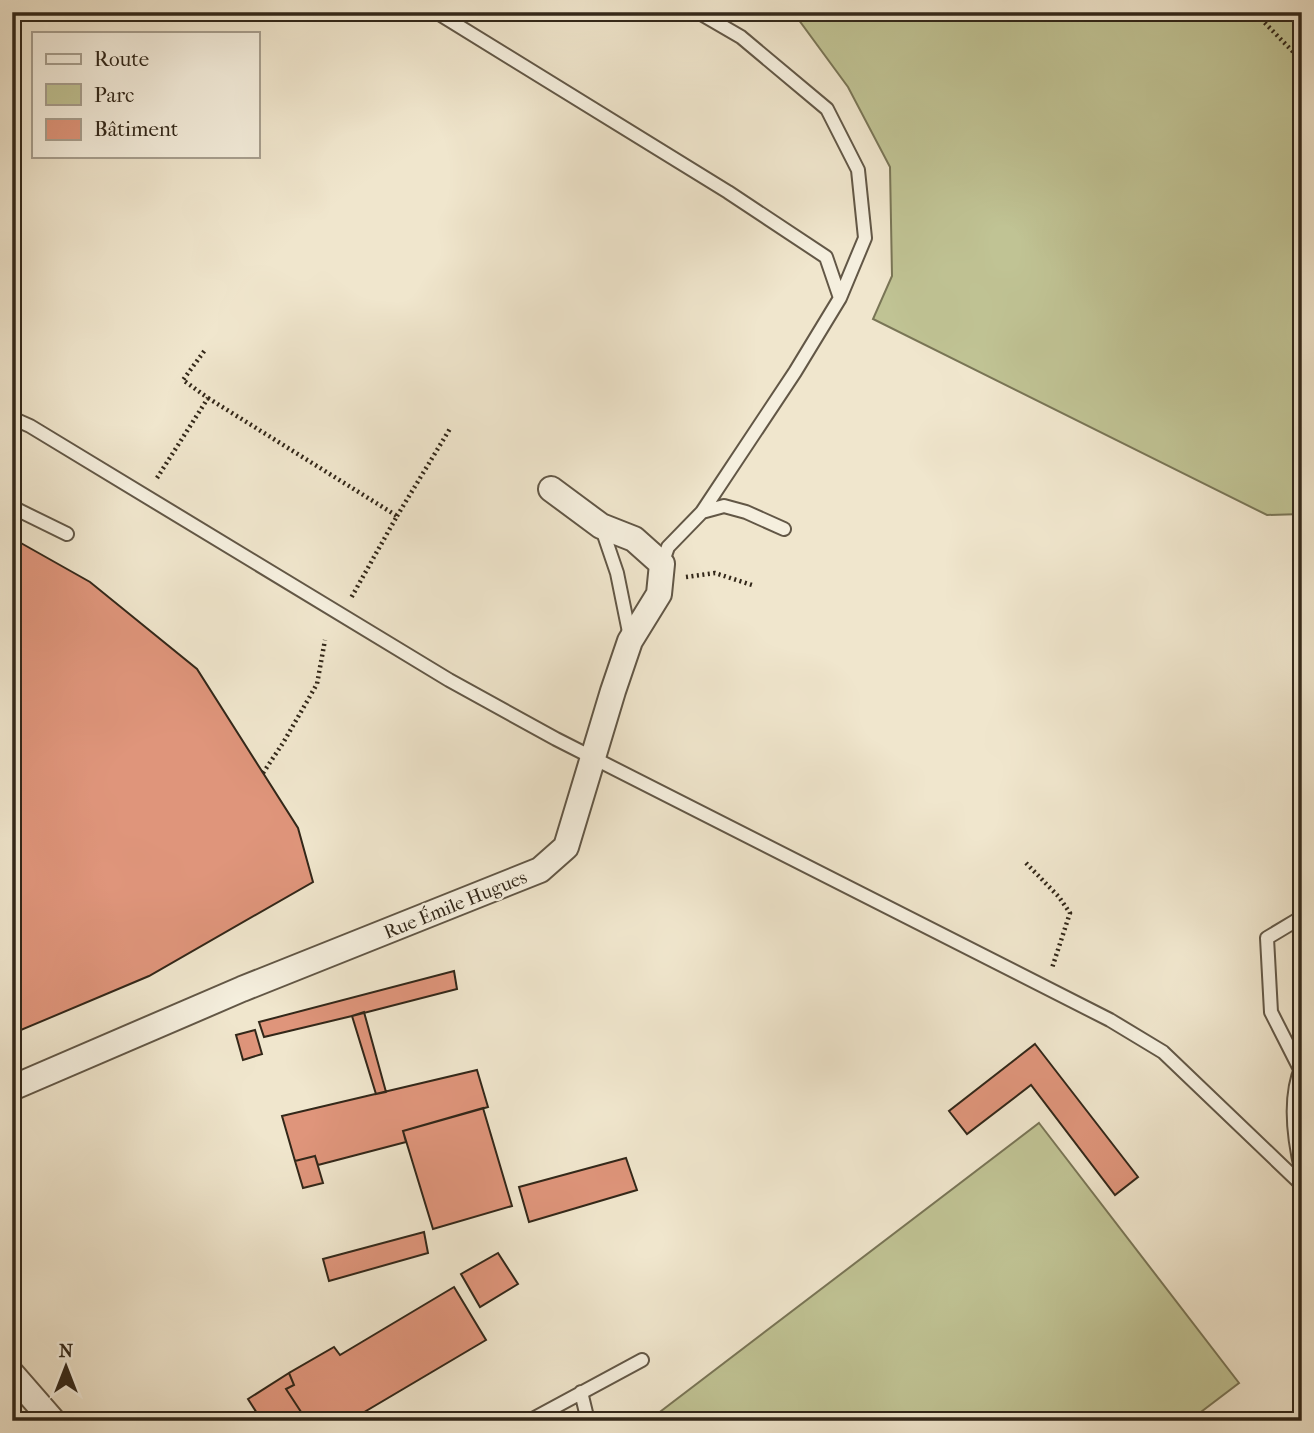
<svg xmlns="http://www.w3.org/2000/svg" width="1314" height="1433" font-family="'IM FELL French Canon',serif">
	<rect width="100%" height="100%" fill="#f0e6cd"/>
	<filter id="stains"><feTurbulence type="fractalNoise" baseFrequency=".00286" numOctaves="4"/><feColorMatrix values="0 0 0 0 .2 0 0 0 0 .09 0 0 0 0 .02 0 0 0 .5 -.17"/></filter>
	<radialGradient id="worn" r=".72"><stop offset=".6" stop-color="#630" stop-opacity="0"/><stop offset="1" stop-color="#630" stop-opacity=".3"/></radialGradient>
	<path fill="#c0c394" stroke="#797556" stroke-width="2" d="M793 12H1302V514L1267 515 873 319 892 276 890 167 848 87Z
		M1039 1123 1239 1383 1189 1421H648Z"/>
	<path fill="#df957b" stroke="#322719" stroke-width="2" d="M12 538 90 582 197 669 298 828 313 882 149 976 21 1030 12 1027Z
		M454 971 457 989 352 1016 264 1037 259 1022Z
		M364 1012 386 1092 376 1094 352 1016Z
		M255 1030 262 1054 243 1060 236 1035Z
		M1035 1044 1138 1177 1115 1195 1031 1085 967 1134 949 1111Z
		M477 1070 488 1107 403 1131 406 1142 318 1165 315 1156 295 1161 282 1116Z
		M483 1108 512 1206 433 1229 403 1131Z
		M315 1156 323 1183 303 1188 295 1161Z
		M626 1158 637 1190 529 1222 519 1187Z
		M424 1232 428 1253 329 1281 323 1259Z
		M498 1253 518 1284 480 1307 461 1274Z
		M454 1287 486 1340 349 1421H307L286 1389 294 1385 289 1373 334 1347 340 1355Z
		M289 1373 294 1385 286 1389 307 1421H262L248 1399Z"/>
	<g fill="none" stroke-linecap="round" stroke-linejoin="round">
		<g stroke="#625746" stroke-width="16">
			<path id="service" d="M436 12 728 192 826 257 840 298 865 238 858 170 827 109 741 37 698 12
				M12 418 30 426 449 680 556 739 1110 1020 1163 1052 1302 1185
				M12 507 67 534
				M702 512 795 372 840 298
				M601 526 617 573 630 637
				M662 564 668 547 702 512 724 506 746 512 784 529
				M1302 1066C1288 1098 1294 1140 1302 1173
				M1300 1069 1271 1012 1267 938 1302 917
				M581 1392 588 1421
				M529 1421 642 1360"/>
		</g>
		<g stroke="#625746" stroke-width="28">
			<path id="minor" d="M12 1088 242 989 540 870 566 847 613 691 630 641 659 594 662 564 634 539 601 526 551 489
				M12 1374 53 1421"/>
		</g>
		<path stroke="#322719" stroke-width="4.5" stroke-dasharray="2 3.5" stroke-linecap="butt" d="M1264 12V22L1302 61
			M208 398 397 516 351 598
			M157 478 208 398 183 380 205 350
			M397 516 451 427
			M686 577 715 573 755 586
			M263 773 283 743 317 684 325 640
			M1026 863 1059 897 1070 913 1052 968"/>
		<use href="#service" stroke="#f5efde" stroke-width="12"/>
		<use href="#minor" stroke="#f5efde" stroke-width="24"/>
	</g>
	<g text-anchor="middle" stroke-width="5" stroke-linejoin="round" paint-order="stroke">
		<g font-size="19" fill="#322719" stroke="#f5efde">
			<text transform="translate(455 904) rotate(-22)" y="7">Rue Émile Hugues</text>
		</g>
	</g>
	<rect width="1314" height="1433" fill="none" stroke="#f0e6cd" stroke-width="42"/>
	<rect x="14" y="14" width="1286" height="1405" fill="none" stroke="#322719" stroke-width="3.5"/>
	<rect x="21" y="21" width="1272" height="1391" fill="none" stroke="#322719" stroke-width="2"/>
	<rect x="32" y="32" width="228" height="126" fill="#f5efde" stroke="#a79f8f" stroke-width="2"/>
	<rect x="46" y="54" width="35" height="10" fill="#f5efde" stroke="#a79f8f" stroke-width="2"/>
	<text x="94" y="66" font-size="21" fill="#322719">Route</text>
	<rect x="46" y="84" width="35" height="21" fill="#c0c394" stroke="#a79f8f" stroke-width="2"/>
	<text x="94" y="102" font-size="21" fill="#322719">Parc</text>
	<rect x="46" y="119" width="35" height="21" fill="#df957b" stroke="#a79f8f" stroke-width="2"/>
	<text x="94" y="136" font-size="21" fill="#322719">Bâtiment</text>
	<g transform="translate(66 1367)" stroke="#f5efde" stroke-width="5" paint-order="stroke">
	<path d="M0-5L12 26L0 18L-12 26Z" fill="#322719"/>
	<text y="-10" font-size="19" font-weight="bold" text-anchor="middle" fill="#322719">N</text>
	</g>
	<rect width="100%" height="100%" filter="url(#stains)"/>
	<rect width="100%" height="100%" fill="url(#worn)"/>
</svg>
